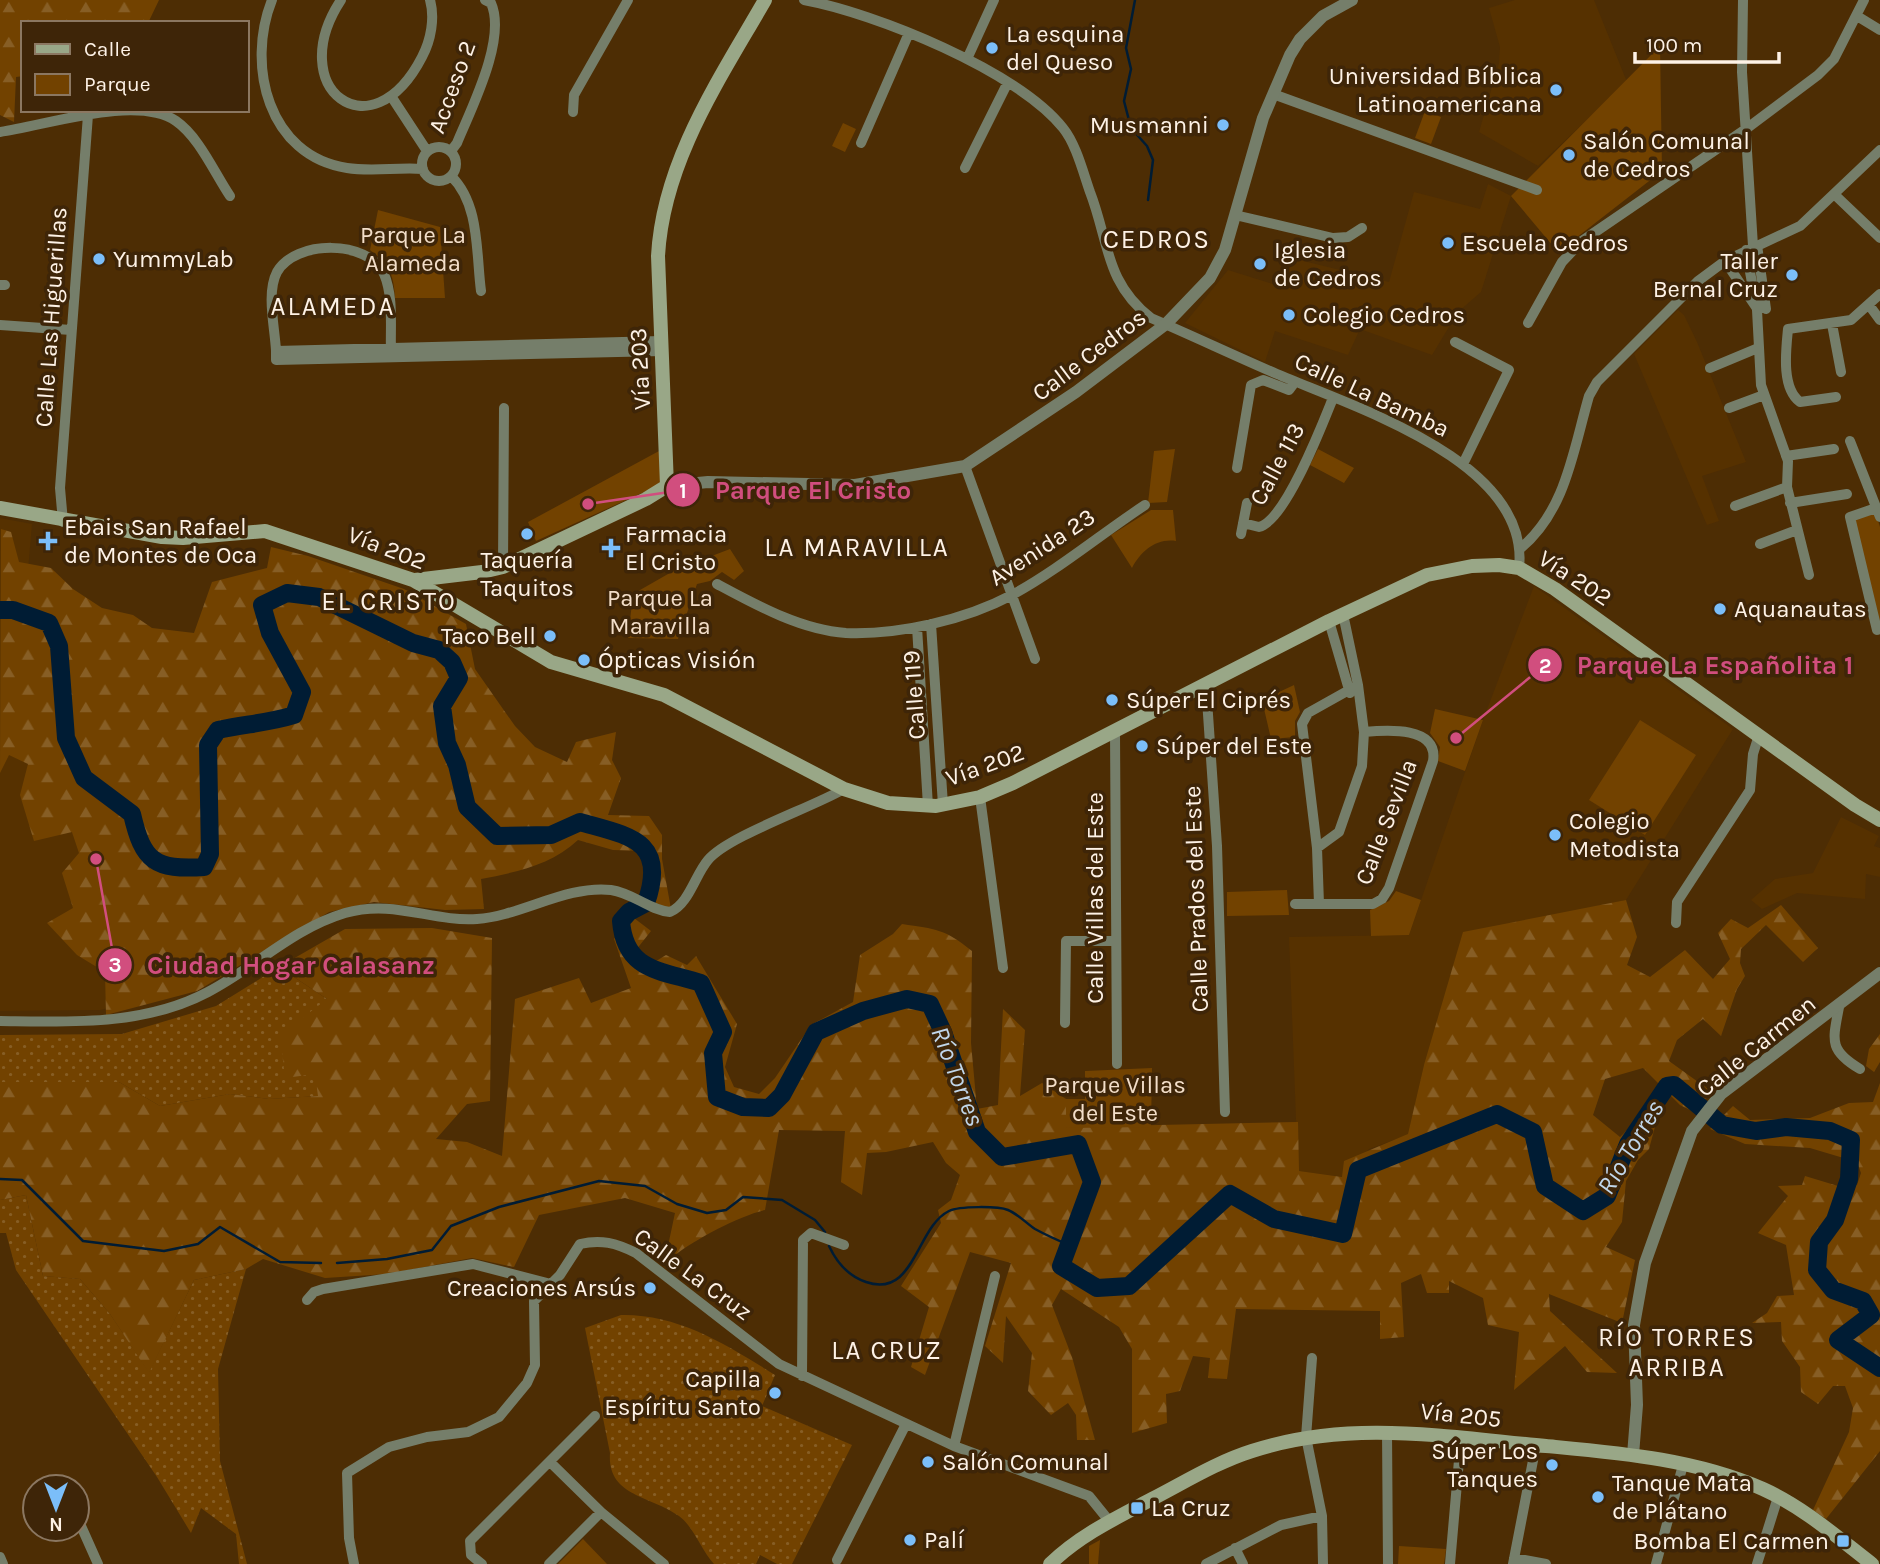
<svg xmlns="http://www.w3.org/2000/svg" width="1880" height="1564" font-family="Karla,sans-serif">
	<defs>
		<pattern id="grass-dots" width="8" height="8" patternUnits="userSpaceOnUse" patternTransform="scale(1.75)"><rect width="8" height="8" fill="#724200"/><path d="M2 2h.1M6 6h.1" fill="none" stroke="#875e25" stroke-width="1.8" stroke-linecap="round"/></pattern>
		<pattern id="forest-firs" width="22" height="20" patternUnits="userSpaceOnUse" patternTransform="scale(1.75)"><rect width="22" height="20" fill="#724200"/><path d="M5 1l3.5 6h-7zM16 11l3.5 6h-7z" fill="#875e25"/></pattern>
	</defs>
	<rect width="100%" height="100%" fill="#4d2d04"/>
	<path fill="#563100" d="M1515 0H1594L1627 82 1538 166 1479 132 1499 63 1500 47 1489 8Z
		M1488 184 1511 196 1481 292 1458 312 1432 355 1360 329 1348 355 1275 331 1265 362 1185 323 1228 270 1282 287 1291 258 1389 282 1414 192 1480 209Z
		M1678 310 1684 315 1697 342 1746 462 1702 476 1719 521 1707 525 1634 354Z
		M0 518 32 524 28 571 160 996 100 1010 0 1011Z
		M1534 586 1733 729 1626 900 1585 909 1424 1065 1408 1135 1369 1149 1343 1177 1298 1171 1289 937 1409 935 1483 720Z
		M1841 817 1879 836 1874 846 1880 848V877L1866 874 1865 899 1797 893 1762 909 1751 900 1775 879 1813 873Z"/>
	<path fill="url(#grass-dots)" d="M279 967 327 999 316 1074 319 1096 269 1099 230 1094 160 1106 119 1082H0V1035L122 1034 216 1006Z
		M26 1195 43 1276 80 1279 110 1314 149 1372 194 1280 246 1269 218 1369 220 1461 247 1564H239L236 1534 201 1508 191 1533 157 1477 16 1270 6 1233H0V1200Z
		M621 1315C679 1314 727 1345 775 1375L762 1406 852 1445 792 1564H777L760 1555 756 1564H714C701 1550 694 1527 679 1516 649 1495 607 1496 610 1453L585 1328Z"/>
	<path fill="url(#forest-firs)" d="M0 0H159L148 23H23V76L16 77 14 122 0 115Z
		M1 529 11 532 19 562 51 568 73 589 102 608 133 615 152 628 194 633 212 582 267 568 271 547 308 556 404 589 466 624 475 669 515 726 535 747 567 762 576 742 616 732 612 760 621 778 608 815 649 816 662 835V859L671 909 653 907 648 851 613 850 578 840C551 865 517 872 481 879L484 909 445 910 374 902 329 912 197 991 106 1015 105 972 77 955 47 923 73 908 62 873 79 853 72 832 34 841 20 795 28 764 9 755 0 773Z
		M1626 900 1637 937 1627 965 1650 977 1685 950 1713 979 1730 959 1718 933 1731 919 1748 928 1781 905 1818 948 1803 962 1766 925 1741 949 1740 963 1745 976 1737 989 1721 1036 1703 1019 1677 1040 1669 1061 1712 1092 1694 1112 1680 1105 1643 1068 1605 1079 1593 1115 1620 1137 1644 1114 1656 1123 1649 1149 1638 1160 1626 1181 1622 1222 1606 1247 1635 1260 1622 1323 1549 1294 1550 1311 1617 1373 1587 1372 1565 1346 1514 1390 1519 1332 1488 1325 1483 1298 1449 1281V1293H1427L1421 1274 1401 1283 1404 1337 1380 1339V1311L1236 1309 1227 1379 1208 1378 1210 1358 1193 1356 1180 1391 1166 1394 1167 1423 1132 1433V1349L1119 1327 1061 1289 1052 1305 1072 1357 1095 1440H1077L1076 1415 1068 1403 1051 1415 1028 1391 1032 1353 1006 1316 1003 1363 985 1346 1011 1263 970 1252 925 1375 911 1367 929 1307 901 1286 941 1223 938 1210 951 1200 960 1175 946 1163 933 1142 886 1152 867 1153 862 1195 841 1182 845 1131 779 1130 765 1210C739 1216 696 1239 675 1255L668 1246 675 1213 625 1198 539 1215 514 1267 472 1258 387 1274 325 1278 263 1259 246 1269 194 1280 149 1373 110 1314 80 1279 43 1276 26 1195 0 1200V1082H119L160 1106 230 1094 269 1099 318 1096 315 1074 285 1078 280 1035 327 999 279 967 345 929 432 928 492 938 490 1101 467 1104 436 1139 467 1142 502 1156 515 999 579 978 591 1003 631 988 614 939 630 915 651 931 636 950 653 963 666 955 687 965 696 956 737 1024 725 1067 734 1087 759 1094 775 1078 811 1025 853 1002 860 955 893 934 902 924C936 929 945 929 972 951L971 1043 977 1109 998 1105 1003 1009 1025 1030 1020 1096 1042 1083 1066 1099 1067 1127 1298 1122 1299 1171 1342 1177 1344 1161 1408 1134 1424 1065 1463 932Z
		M1880 1034V1062L1874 1072 1866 1066 1869 1049Z
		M1880 1083V1451L1826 1519 1813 1510 1849 1432 1853 1408 1845 1386H1833L1818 1404 1801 1392 1800 1367 1782 1341 1781 1322 1752 1323 1767 1313 1777 1296 1794 1295 1786 1245 1758 1233 1788 1196 1778 1186 1802 1185 1805 1176 1838 1186 1857 1185 1861 1173 1857 1162 1810 1148 1745 1144 1710 1129 1733 1106 1750 1120 1810 1118 1849 1103 1873 1102Z"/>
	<path fill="#724200" d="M1660 46 1662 171 1558 252 1511 196Z
		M1425 111 1441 117 1431 144 1415 138Z
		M843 123 856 129 845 152 832 146Z
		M378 210 440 227 445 298H395C394 274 389 265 370 250Z
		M1175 449 1167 502 1148 503 1154 451Z
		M1318 449 1354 468 1344 483 1310 465Z
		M659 451 661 481 655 487 536 541 528 522Z
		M1151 510H1173L1176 541C1156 538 1141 551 1132 568L1111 535Z
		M1875 511 1880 527V625L1854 518Z
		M730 549 744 571 734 580 722 572 710 581 697 584 678 639 628 638 633 594 675 570Z
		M1294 685 1300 712 1295 721V737L1271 739 1262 700Z
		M1435 709 1483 720 1465 771 1438 761 1440 747 1430 733Z
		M1640 720 1696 755 1645 835 1589 800Z
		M1287 890 1289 915 1227 916V892Z
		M1396 891 1421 900 1409 935 1371 936 1370 910 1389 901Z
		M1152 1068 1151 1127 1066 1128V1099H1085V1071Z
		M583 1539 607 1564H558Z
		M1100 1540 1098 1564H1089V1546Z
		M1399 1546 1446 1549 1444 1564H1398Z"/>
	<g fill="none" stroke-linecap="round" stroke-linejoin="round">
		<path stroke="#001c34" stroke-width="2.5" d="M1135 0 1126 48 1131 69 1124 101 1131 128 1147 146 1153 160 1148 200
			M0 1179 22 1180 83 1241 164 1251 198 1244 220 1227 280 1262 321 1263
			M829 1246C837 1263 848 1276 866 1282 915 1299 916 1227 949 1211 959 1206 998 1206 1008 1210 1018 1214 1026 1223 1035 1229 1046 1235 1057 1240 1069 1245
			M337 1263 387 1259 432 1250 451 1226 499 1207 599 1181 645 1186 677 1204 707 1213 726 1210 743 1197 782 1200 815 1220 825 1232"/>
		<path stroke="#001c34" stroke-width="18" d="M0 610H13L49 623 59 646 66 738 84 778 132 814C143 862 155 870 204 867L210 854 208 745 218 730C244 724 269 723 294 715L302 692 270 633 262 605 287 593 319 597 413 643 439 650 452 662 459 678 442 706 447 743 457 765 467 807 497 836 551 835 580 822C629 836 668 840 646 903L629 912 621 921C625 971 660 970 701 983L723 1032 713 1053 717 1097 743 1107 769 1108 782 1095 816 1032 863 1011 907 999 930 1004 943 1032 977 1132 1002 1157 1078 1144 1092 1182 1061 1266 1097 1288 1129 1286 1230 1194 1274 1219 1343 1234 1358 1170 1497 1114 1533 1132 1545 1186 1583 1211 1607 1196 1628 1144 1667 1086 1674 1085 1722 1125 1756 1131 1786 1127 1830 1131 1851 1140 1849 1179 1835 1220 1819 1242 1817 1270 1833 1290 1863 1301 1871 1315 1838 1340 1880 1368"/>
		<path stroke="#757e6a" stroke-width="10" d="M272 0C246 65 268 156 347 168 372 172 398 167 423 169
			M341 0C283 88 371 156 422 57 431 40 435 18 430 0
			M804 0C875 13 1018 71 1063 128 1076 144 1083 172 1090 192 1109 241 1105 283 1151 318 1193 336 1235 356 1277 374 1354 407 1531 462 1519 568
			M1743 0 1742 72 1753 246
			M1857 16 1880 30
			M967 59 994 0
			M1273 94 1537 190
			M391 96 427 151
			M573 112 574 95 628 0
			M0 132C45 126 136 94 176 121 199 137 214 172 230 196
			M861 143 909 33
			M422 164a17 17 0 1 1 34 0a17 17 0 1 1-34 0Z
			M451 151 457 143C471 109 507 39 491 3L485 0
			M965 168 1007 84
			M451 176C480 204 476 253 481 291
			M1835 195 1880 238
			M1235 215 1333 238 1348 237 1362 228
			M1757 245 1766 309
			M1746 250 1757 310 1761 385 1788 461 1787 487 1809 575
			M1725 261 1756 307
			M0 285H5
			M1869 305 1880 320
			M1528 323 1562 262 1582 241 1746 129 1818 75 1834 59 1864 0
			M1832 324 1841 372
			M0 325 71 330
			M661 341 276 351V360L662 351
			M1455 342 1509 370 1463 464
			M276 351C275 328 266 293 277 272 295 240 368 239 384 274 394 297 390 328 391 353
			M1710 368 1758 348
			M1836 397 1800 402C1781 388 1786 350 1788 329L1851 320 1880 294
			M1729 408 1764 395
			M1850 441 1880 517
			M1786 456 1834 449
			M965 466 1035 659
			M1237 468 1251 385 1263 380 1289 390 1295 382
			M1790 503 1847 494
			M1735 506 1787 487
			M1876 508 1850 517 1877 630 1880 629
			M63 522 60 488 88 115
			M1243 523 1259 527C1286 520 1322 425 1333 398
			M1241 534 1247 503
			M1760 544 1797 530
			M1521 548C1566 510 1573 451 1589 396L1597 382 1698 281 1725 261 1800 226 1880 150
			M503 567 504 408
			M717 584C756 605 801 630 846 633 899 635 965 620 1012 595 1058 570 1101 534 1145 505
			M1329 621 1350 693
			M931 624 943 805
			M917 627 928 806
			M1206 685 1217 846 1225 1112
			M1115 731 1117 1064
			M980 797 1003 968
			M1317 848 1339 832 1362 766 1364 732 1358 685 1343 614
			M1295 904H1373L1382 899 1389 888 1433 761C1439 726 1387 730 1364 732
			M1319 904 1317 848 1302 724 1308 713 1358 685
			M1676 923 1677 902 1750 790 1753 754 1759 735
			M1839 1007C1833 1040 1828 1050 1860 1069
			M0 1021C70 1022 144 1026 208 992 256 967 292 929 345 913 394 899 432 922 477 919 521 916 566 885 611 890 633 893 649 910 670 912 689 904 695 875 708 860 728 836 811 808 844 789
			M1065 1023 1066 941H1115
			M307 1300 314 1292 323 1289 473 1264 551 1284
			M1312 1358 1306 1437 1322 1516 1323 1564
			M802 1376 803 1240 811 1233 844 1245
			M1387 1431 1388 1564
			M954 1446 995 1276
			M550 1462 601 1512 664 1564
			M77 1517 98 1564
			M1235 1548 1243 1564
			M0 1557 3 1564
			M1514 1558 1546 1564
			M837 1560 906 1424
			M354 1564 349 1538 347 1473 389 1447 427 1437 468 1432 499 1417 527 1383 535 1365 534 1301 560 1275 580 1244C601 1239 616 1243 636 1253L779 1364 954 1446 1089 1496 1110 1522
			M482 1564 471 1555 470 1541 595 1416
			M549 1564 601 1512
			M1206 1564 1281 1525 1322 1516
			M1450 1564 1461 1437
			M1513 1564 1536 1445
			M1656 1564 1683 1465
			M1757 1564 1778 1497"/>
		<path stroke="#757e6a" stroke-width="12" d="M667 486 708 482 855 485 965 466 1076 392 1166 324 1210 278 1225 250 1263 118 1290 55 1300 39 1323 16 1352 0
			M1633 1455 1637 1405 1634 1325 1645 1263 1692 1131 1721 1094 1880 973"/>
		<path stroke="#99a787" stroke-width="14" d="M0 508 162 537 183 538 265 531 413 580 551 662 664 695 844 789 888 803 936 806 980 797 1013 783 1329 621 1427 575 1472 566 1499 565 1519 568 1555 589 1855 805 1880 820
			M415 580 482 572 503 567 646 499 667 486 658 256C663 162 719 80 765 0
			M1050 1564C1080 1535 1116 1518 1152 1499 1185 1482 1217 1462 1252 1451 1350 1419 1447 1437 1546 1446 1620 1453 1695 1459 1763 1489 1803 1507 1837 1537 1872 1564"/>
	</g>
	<g fill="#7bbef9" stroke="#3e2508" stroke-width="2.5">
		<circle cx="992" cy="48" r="7"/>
		<circle cx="1556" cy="90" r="7"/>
		<circle cx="1223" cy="125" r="7"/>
		<circle cx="1569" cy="155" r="7"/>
		<circle cx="1448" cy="243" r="7"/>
		<circle cx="99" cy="259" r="7"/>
		<circle cx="1260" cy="264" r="7"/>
		<circle cx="1792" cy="275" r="7"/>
		<circle cx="1289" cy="315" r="7"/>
		<circle cx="527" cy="534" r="7"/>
		<path d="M44.5 530.5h7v7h7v7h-7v7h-7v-7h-7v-7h7z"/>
		<path d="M607.5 537.5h7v7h7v7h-7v7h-7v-7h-7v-7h7z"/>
		<circle cx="1720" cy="609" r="7"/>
		<circle cx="550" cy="636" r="7"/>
		<circle cx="584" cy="660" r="7"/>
		<circle cx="1112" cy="700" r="7"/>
		<circle cx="1142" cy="746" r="7"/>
		<circle cx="1555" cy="835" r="7"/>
		<circle cx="650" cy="1288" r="7"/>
		<circle cx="775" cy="1393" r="7"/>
		<circle cx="928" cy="1462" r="7"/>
		<circle cx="1552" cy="1465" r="7"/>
		<circle cx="1598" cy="1497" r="7"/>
		<rect x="1130" y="1501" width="14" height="14" rx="3.5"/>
		<circle cx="910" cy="1540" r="7"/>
		<rect x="1836" y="1534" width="14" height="14" rx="3.5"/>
	</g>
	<g text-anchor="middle" stroke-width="7" stroke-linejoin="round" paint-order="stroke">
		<g font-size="24" fill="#fef2e6" stroke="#3e2508" text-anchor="start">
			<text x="1006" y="42">La esquina<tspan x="1006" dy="28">del Queso</tspan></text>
			<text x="1542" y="84" text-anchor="end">Universidad Bíblica<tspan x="1542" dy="28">Latinoamericana</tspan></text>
			<text x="1209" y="133" text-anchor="end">Musmanni</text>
			<text x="1583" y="149">Salón Comunal<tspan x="1583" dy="28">de Cedros</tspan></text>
			<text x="1462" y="251">Escuela Cedros</text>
			<text x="1274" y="258">Iglesia<tspan x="1274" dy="28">de Cedros</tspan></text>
			<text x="113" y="267">YummyLab</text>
			<text x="1778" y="269" text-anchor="end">Taller<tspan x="1778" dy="28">Bernal Cruz</tspan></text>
			<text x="1303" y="323">Colegio Cedros</text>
			<text x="64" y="535">Ebais San Rafael<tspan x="64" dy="28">de Montes de Oca</tspan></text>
			<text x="625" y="542">Farmacia<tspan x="625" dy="28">El Cristo</tspan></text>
			<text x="527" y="568" text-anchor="middle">Taquería<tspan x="527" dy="28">Taquitos</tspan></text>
			<text x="1734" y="617">Aquanautas</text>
			<text x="536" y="644" text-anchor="end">Taco Bell</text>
			<text x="598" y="668">Ópticas Visión</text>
			<text x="1126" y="708">Súper El Ciprés</text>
			<text x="1156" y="754">Súper del Este</text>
			<text x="1569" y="829">Colegio<tspan x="1569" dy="28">Metodista</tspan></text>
			<text x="636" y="1296" text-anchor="end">Creaciones Arsús</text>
			<text x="761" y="1387" text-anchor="end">Capilla<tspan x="761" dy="28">Espíritu Santo</tspan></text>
			<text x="1538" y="1459" text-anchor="end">Súper Los<tspan x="1538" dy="28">Tanques</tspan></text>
			<text x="942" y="1470">Salón Comunal</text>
			<text x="1612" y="1491">Tanque Mata<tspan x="1612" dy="28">de Plátano</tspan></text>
			<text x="1151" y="1516">La Cruz</text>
			<text x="924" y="1548">Palí</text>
			<text x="1829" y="1549" text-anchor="end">Bomba El Carmen</text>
		</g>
		<g font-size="24" fill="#fef2e6" stroke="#3e2508">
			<text transform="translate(452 87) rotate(-70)" y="8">Acceso 2</text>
			<text transform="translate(51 317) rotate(-86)" y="8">Calle Las Higuerillas</text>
			<text transform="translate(1089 355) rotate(-37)" y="8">Calle Cedros</text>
			<text transform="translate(640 369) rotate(-93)" y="8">Vía 203</text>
			<text transform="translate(1372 395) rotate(25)" y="8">Calle La Bamba</text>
			<text transform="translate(1277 464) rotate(-62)" y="8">Calle 113</text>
			<text transform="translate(1042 547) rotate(-33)" y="8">Avenida 23</text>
			<text transform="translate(387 548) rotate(21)" y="8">Vía 202</text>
			<text transform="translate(1575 578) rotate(33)" y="8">Vía 202</text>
			<text transform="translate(914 695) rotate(-94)" y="8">Calle 119</text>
			<text transform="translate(985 765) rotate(-20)" y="8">Vía 202</text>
			<text transform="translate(1386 822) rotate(-69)" y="8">Calle Sevilla</text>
			<text transform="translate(1095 898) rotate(-90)" y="8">Calle Villas del Este</text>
			<text transform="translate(1196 899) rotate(-92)" y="8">Calle Prados del Este</text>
			<text transform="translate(1756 1046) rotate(-39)" y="8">Calle Carmen</text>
			<text transform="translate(693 1274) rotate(36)" y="8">Calle La Cruz</text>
			<text transform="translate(1461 1415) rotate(6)" y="8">Vía 205</text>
		</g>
		<g font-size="24" fill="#f3dec9" stroke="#3e2508">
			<text x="413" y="243">Parque La<tspan x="413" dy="28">Alameda</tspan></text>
			<text x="660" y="606">Parque La<tspan x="660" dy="28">Maravilla</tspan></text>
			<text x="1115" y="1093">Parque Villas<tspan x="1115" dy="28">del Este</tspan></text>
		</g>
		<g font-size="26" letter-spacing="2" fill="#fef2e6" stroke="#3e2508">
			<text x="1157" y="248">CEDROS</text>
			<text x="333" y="315">ALAMEDA</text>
			<text x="857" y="556">LA MARAVILLA</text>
			<text x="389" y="610">EL CRISTO</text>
			<text x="1677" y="1346">RÍO TORRES<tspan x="1677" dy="30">ARRIBA</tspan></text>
			<text x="887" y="1359">LA CRUZ</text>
		</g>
		<g font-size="26" font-style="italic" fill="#c1d6ea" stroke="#3e2508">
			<text transform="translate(958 1076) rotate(69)" y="9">Río Torres</text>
			<text transform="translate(1630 1147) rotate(-59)" y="9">Río Torres</text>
		</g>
	</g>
	<path fill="none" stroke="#d14e7e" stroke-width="2.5" d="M588 504L683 490M1456 738L1545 665M96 859L115 965"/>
	<g fill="#d14e7e" stroke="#3e2508" stroke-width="2.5">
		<circle cx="588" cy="504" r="7"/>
		<circle cx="1456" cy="738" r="7"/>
		<circle cx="96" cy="859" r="7"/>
		<circle cx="683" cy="490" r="18"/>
		<circle cx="1545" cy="665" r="18"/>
		<circle cx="115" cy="965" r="18"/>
	</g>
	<g font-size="21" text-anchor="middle" font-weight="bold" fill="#fff">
		<text x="683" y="498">1</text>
		<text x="1545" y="673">2</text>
		<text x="115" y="972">3</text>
	</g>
	<g font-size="26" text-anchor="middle" font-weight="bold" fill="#d14e7e" stroke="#3e2508" stroke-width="7" stroke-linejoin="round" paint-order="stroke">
		<text x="813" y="499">Parque El Cristo</text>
		<text x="1715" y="674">Parque La Españolita 1</text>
		<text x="291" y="974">Ciudad Hogar Calasanz</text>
	</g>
	<rect x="21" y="21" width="228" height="91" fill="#3e2508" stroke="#8b7761" stroke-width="2"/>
	<rect x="35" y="44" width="35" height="10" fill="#99a787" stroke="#8b7761" stroke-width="2"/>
	<text x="84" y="56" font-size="21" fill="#fef2e6">Calle</text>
	<rect x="35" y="74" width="35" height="21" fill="#724200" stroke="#8b7761" stroke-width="2"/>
	<text x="84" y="91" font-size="21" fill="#fef2e6">Parque</text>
	<g transform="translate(56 1508) rotate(180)"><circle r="33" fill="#3e2508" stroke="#8b7761" stroke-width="2"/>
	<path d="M0-5L12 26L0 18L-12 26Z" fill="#7bbef9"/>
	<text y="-10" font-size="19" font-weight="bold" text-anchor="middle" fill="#fef2e6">N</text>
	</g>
	<path d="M1635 52v10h144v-10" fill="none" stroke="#fef2e6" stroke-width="3.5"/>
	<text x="1646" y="52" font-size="21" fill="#fef2e6" stroke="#3e2508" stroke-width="5" paint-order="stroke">100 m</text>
</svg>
